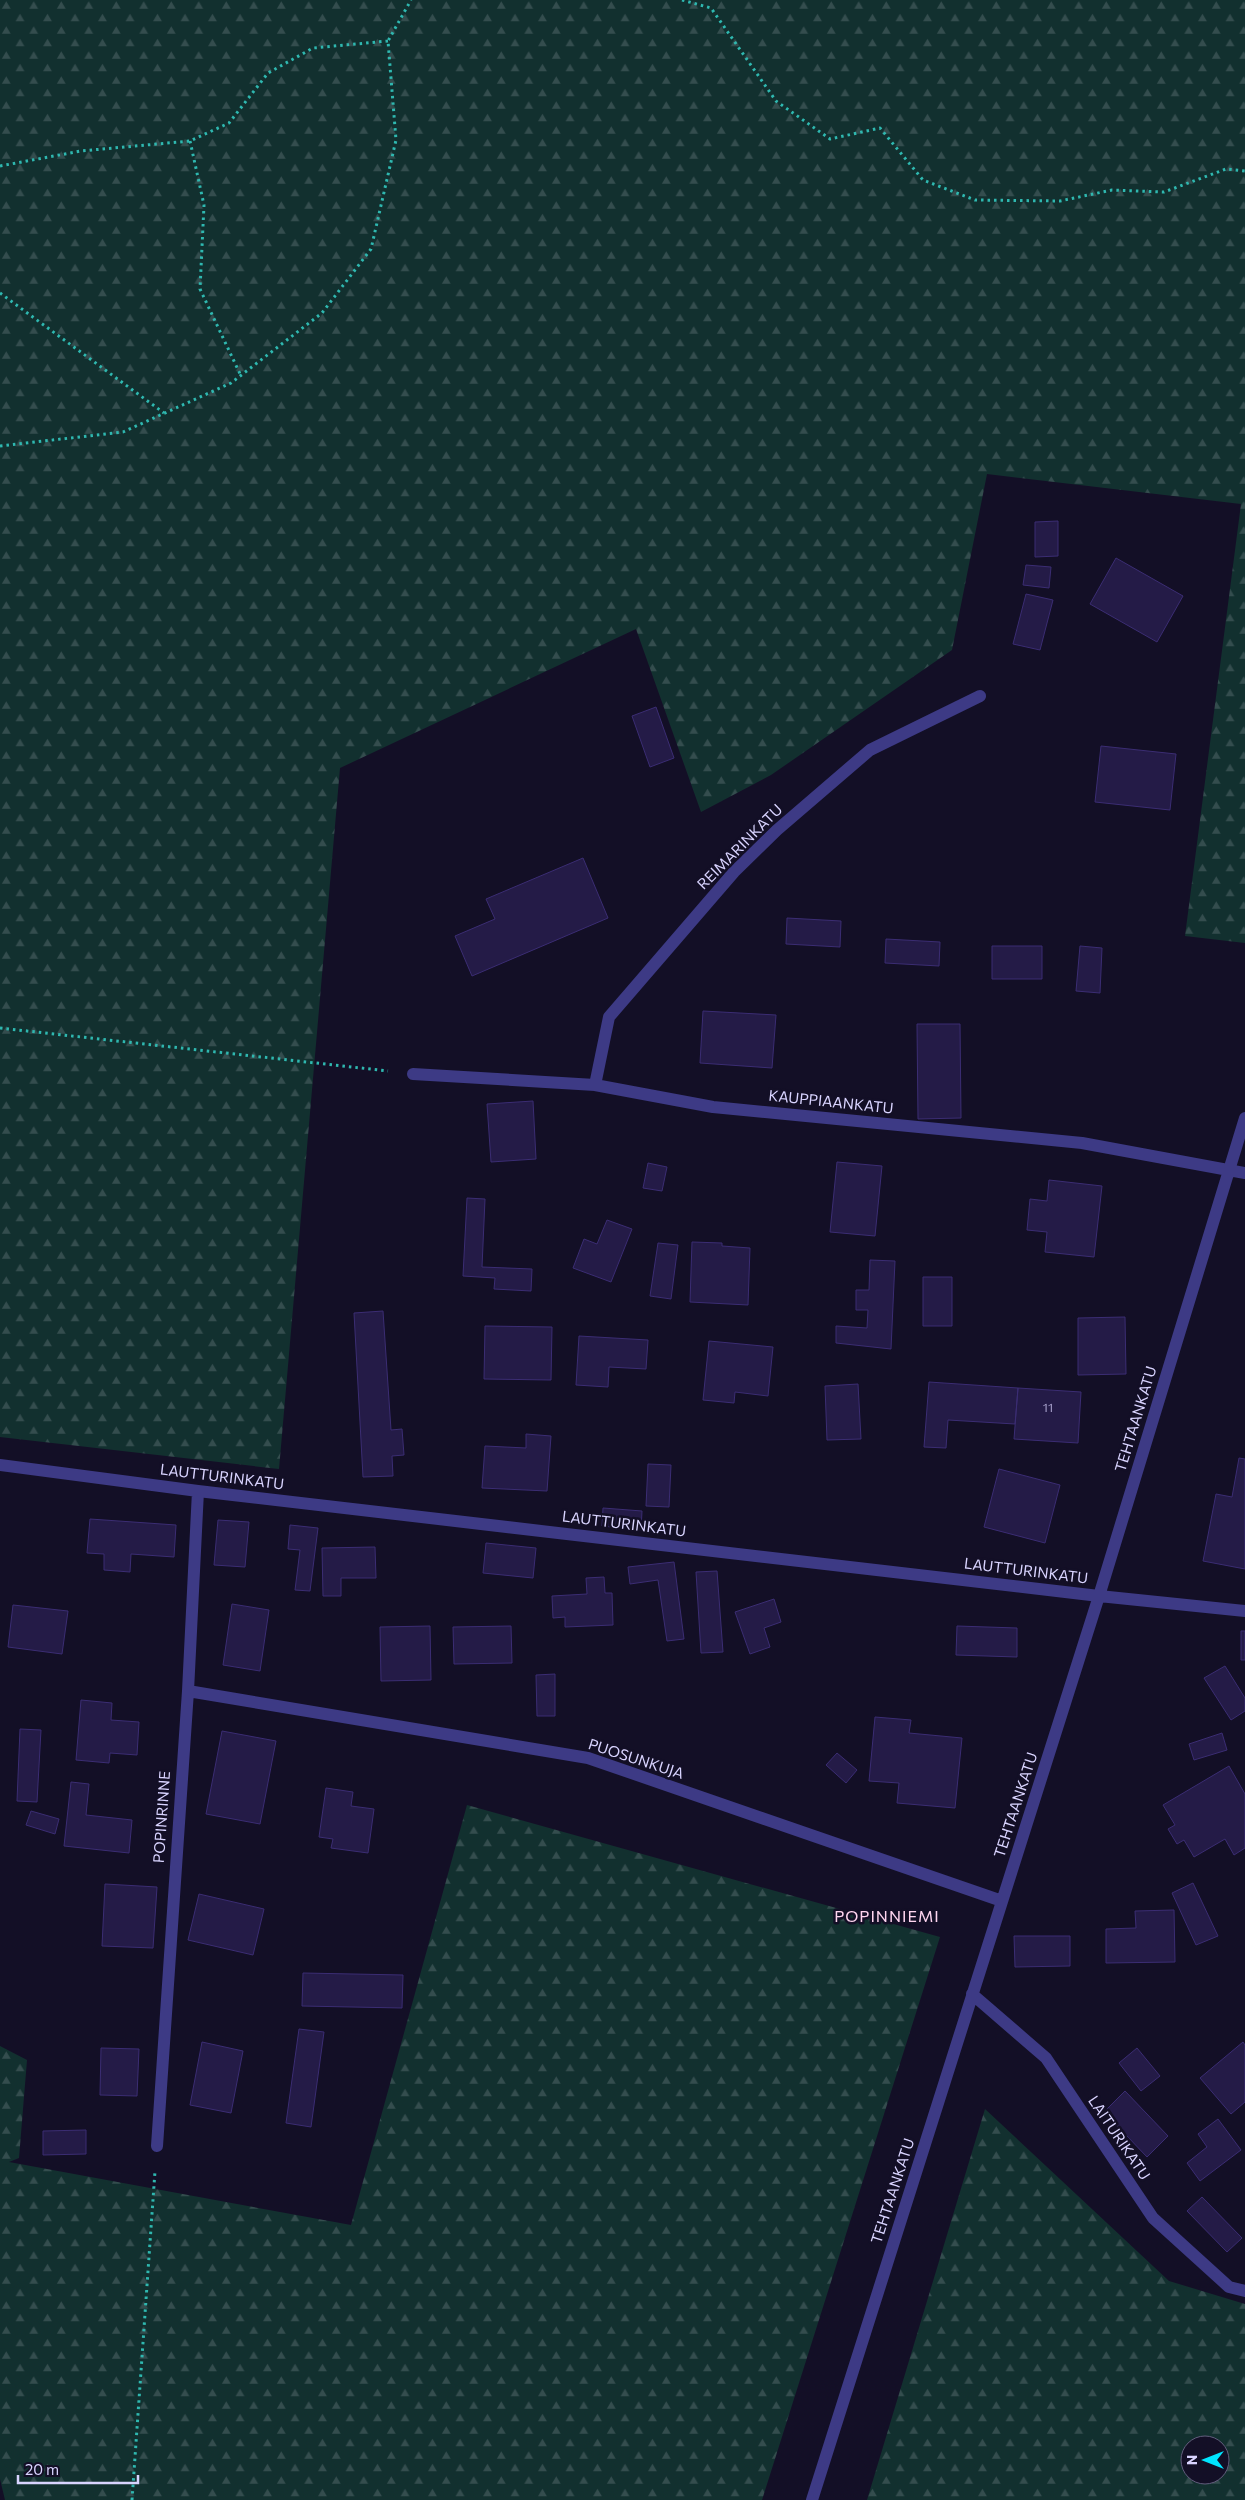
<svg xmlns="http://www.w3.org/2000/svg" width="1245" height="2500" font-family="Commissioner,sans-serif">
	<defs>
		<pattern id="forest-firs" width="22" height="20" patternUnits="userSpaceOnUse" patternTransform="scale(1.25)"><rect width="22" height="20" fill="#12302f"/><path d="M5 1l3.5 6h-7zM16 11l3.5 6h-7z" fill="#344d4e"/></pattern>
	</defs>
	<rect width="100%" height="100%" fill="#130f26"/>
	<path fill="url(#forest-firs)" fill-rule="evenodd" d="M0 0H1245V943L1185 936 1241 504 987 474 952 650 771 775 701 812 636 629 340 768 279 1469 0 1437Z
		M467 1805 940 1937 762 2500H5L0 2479V2046L27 2060 19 2158 9 2162 351 2225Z
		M985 2109 1169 2281 1245 2304V2500H867ZM1190 2445H1220V2475H1190Z"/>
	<path fill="#241b47" stroke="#3b2d73" d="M1058 521V556L1035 557V522Z
		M1116 558 1183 596 1157 642 1090 604Z
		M1026 565 1051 567 1049 588 1023 585Z
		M1026 594 1053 600 1040 650 1013 644Z
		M656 707 674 758 650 767 632 716Z
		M1101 746 1176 754 1170 810 1095 802Z
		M583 858 608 918 472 976 455 936 495 919 486 899Z
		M787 918 841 921 840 947 786 944Z
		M886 939 940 942 939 966 885 963Z
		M992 946H1042V979H992Z
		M1080 946 1102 948 1100 993 1076 991Z
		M703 1011 776 1015 772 1068 700 1063Z
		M917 1024H960L961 1118 918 1119Z
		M533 1101 536 1159 491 1162 487 1104Z
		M837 1162 882 1166 875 1236 830 1232Z
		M648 1163 667 1167 662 1191 643 1188Z
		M1049 1180 1102 1186 1094 1257 1045 1252 1047 1232 1027 1230 1030 1199 1047 1201Z
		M467 1198 485 1199 482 1267 532 1269 531 1291 494 1289 495 1278 463 1276Z
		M607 1220 632 1229 611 1282 573 1268 584 1239 597 1244Z
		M692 1242 722 1243V1246L750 1248 748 1305 690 1302Z
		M658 1243 678 1245 671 1299 650 1296Z
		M870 1260 895 1261 891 1349 836 1343V1326L867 1328 868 1310H856V1290H869Z
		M923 1277H952V1326H923Z
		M383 1311 391 1430 402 1429 404 1455 392 1456 393 1476 363 1477 354 1313Z
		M1125 1317 1126 1374 1078 1375V1318Z
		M485 1326 552 1327 551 1380 484 1379Z
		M579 1336 648 1340 646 1369 609 1367 608 1387 576 1385Z
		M709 1341 773 1347 768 1396 735 1392 734 1403 703 1400Z
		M929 1382 1018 1388 1015 1424 948 1420 946 1448 924 1447Z
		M858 1384 861 1439 827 1440 825 1386Z
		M1018 1388 1081 1392 1078 1443 1014 1439Z
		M526 1434 551 1436 547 1491 482 1488 485 1446 526 1448Z
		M1239 1458 1245 1459V1569L1203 1561 1216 1494 1232 1497Z
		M648 1464 671 1465 669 1507 646 1506Z
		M999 1469 1060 1485 1045 1543 984 1527Z
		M603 1508 642 1511 641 1530 602 1526Z
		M90 1519 176 1525 174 1557 131 1554 130 1572 104 1570V1554L87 1553Z
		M218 1520 249 1522 245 1567 214 1565Z
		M290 1525 318 1528 310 1591 295 1590 300 1550 288 1549Z
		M486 1543 536 1548 533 1578 483 1573Z
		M375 1547 376 1578H341V1596H323L322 1548Z
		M674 1562 684 1639 667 1641 658 1580 630 1584 628 1567Z
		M717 1571 723 1652 701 1653 696 1572Z
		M604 1577 605 1593H612L613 1625 565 1627V1617L553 1618 552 1596 587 1594 586 1578Z
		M774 1599 781 1622 764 1628 770 1647 750 1654 735 1612Z
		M232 1604 269 1610 260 1671 223 1665Z
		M13 1605 68 1611 62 1654 8 1647Z
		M430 1626 431 1680 381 1681 380 1627Z
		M511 1626 512 1663 454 1664 453 1627Z
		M957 1626 1017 1628V1657L956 1655Z
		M1241 1631H1245V1660H1241Z
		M1225 1666 1245 1698V1711L1231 1720 1204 1678Z
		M555 1674V1716H537L536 1675Z
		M81 1700 112 1703 111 1720 139 1722 137 1755 110 1753 109 1763 76 1760Z
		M875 1717 911 1720 909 1733 962 1738 955 1808 897 1803 899 1783 869 1781Z
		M20 1729 41 1730 37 1802 17 1801Z
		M222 1731 276 1741 260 1824 206 1814Z
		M1222 1733 1227 1750 1194 1760 1189 1744Z
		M837 1753 857 1770 846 1783 826 1765Z
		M1229 1766 1245 1794V1848L1234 1855 1225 1839 1194 1857 1184 1840 1177 1844 1168 1829 1175 1825 1163 1805Z
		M71 1782 89 1784 86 1815 132 1820 129 1853 64 1846Z
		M326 1788 353 1792 351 1806 374 1809 368 1853 331 1848 333 1839 319 1837Z
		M31 1811 59 1819 55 1834 26 1825Z
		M1193 1883 1218 1936 1196 1945 1172 1893Z
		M105 1884 157 1887 153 1948 102 1946Z
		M199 1894 264 1909 253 1955 188 1940Z
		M1174 1910 1175 1962 1106 1963V1929L1136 1928 1135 1911Z
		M1014 1936H1070V1966L1015 1967Z
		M303 1973 403 1975 402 2008 302 2006Z
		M299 2029 324 2032 311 2127 286 2123Z
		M202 2042 243 2051 231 2113 190 2105Z
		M1243 2042 1245 2045V2102L1231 2114 1200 2078Z
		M101 2048 139 2049 137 2096 100 2095Z
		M1137 2048 1160 2076 1141 2091 1119 2063Z
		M1125 2091 1168 2136 1147 2157 1104 2112Z
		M1218 2119 1241 2150 1200 2181 1187 2163 1207 2147 1198 2134Z
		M86 2130V2154L43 2155V2131Z
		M1202 2197 1242 2238 1227 2252 1187 2211Z"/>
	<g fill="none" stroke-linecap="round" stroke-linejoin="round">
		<path stroke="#2fb8b0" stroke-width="3" stroke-dasharray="2.5 4" stroke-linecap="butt" d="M682 0 711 8 776 101 830 139 880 128 923 180 975 200 1060 201 1112 190 1164 192 1226 169 1245 171
			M190 141 204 205 200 289 241 376
			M0 166 81 151 190 141 229 123 268 73 313 48 388 41
			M0 293 164 413
			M0 446 123 432 231 383 322 313 371 249 396 140 388 41 411 0
			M0 1028 388 1071
			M132 2500 155 2171"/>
		<path stroke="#3d3a85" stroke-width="12" d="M413 1074 595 1085 713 1107 1082 1143 1245 1173
			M595 1085 609 1017 734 872 777 830 870 750 980 696
			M0 1465 198 1491 1099 1596 1245 1611
			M188 1691 588 1758 1002 1901
			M972 1994 1046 2058 1153 2218 1229 2287 1245 2291
			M157 2146 188 1691 198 1491
			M812 2500 1099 1596 1245 1118"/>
	</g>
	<g text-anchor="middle" stroke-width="5" stroke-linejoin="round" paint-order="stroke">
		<g font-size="12" fill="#aca6d1">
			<text x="1048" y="1412">11</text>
		</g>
		<g font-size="15" fill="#d9d4ff" stroke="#130f26">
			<text transform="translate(740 847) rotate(-45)" y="5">REIMARINKATU</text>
			<text transform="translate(831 1102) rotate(6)" y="5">KAUPPIAANKATU</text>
			<text transform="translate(1136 1419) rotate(-73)" y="5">TEHTAANKATU</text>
			<text transform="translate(222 1477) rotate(7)" y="5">LAUTTURINKATU</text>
			<text transform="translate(624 1524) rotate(7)" y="5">LAUTTURINKATU</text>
			<text transform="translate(1026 1571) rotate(7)" y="5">LAUTTURINKATU</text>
			<text transform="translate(636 1759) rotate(18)" y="5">PUOSUNKUJA</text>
			<text transform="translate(1016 1805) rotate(-72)" y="5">TEHTAANKATU</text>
			<text transform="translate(162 1817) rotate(-86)" y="5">POPINRINNE</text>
			<text transform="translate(1119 2138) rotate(56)" y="5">LAITURIKATU</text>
			<text transform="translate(893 2191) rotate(-72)" y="5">TEHTAANKATU</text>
		</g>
		<g font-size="16" letter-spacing="1" fill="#ffd6f0" stroke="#130f26">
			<text x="887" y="1922">POPINNIEMI</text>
		</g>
	</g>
	<g transform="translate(1205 2460) rotate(270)"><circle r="24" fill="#130f26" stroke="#625e7d"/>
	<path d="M0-4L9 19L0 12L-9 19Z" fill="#00e5ff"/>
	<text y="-8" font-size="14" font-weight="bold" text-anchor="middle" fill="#d9d4ff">N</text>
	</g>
	<path d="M18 2475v8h120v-8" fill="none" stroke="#d9d4ff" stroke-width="2.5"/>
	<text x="25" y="2475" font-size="15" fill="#d9d4ff" stroke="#130f26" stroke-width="4" paint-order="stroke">20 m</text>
</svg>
